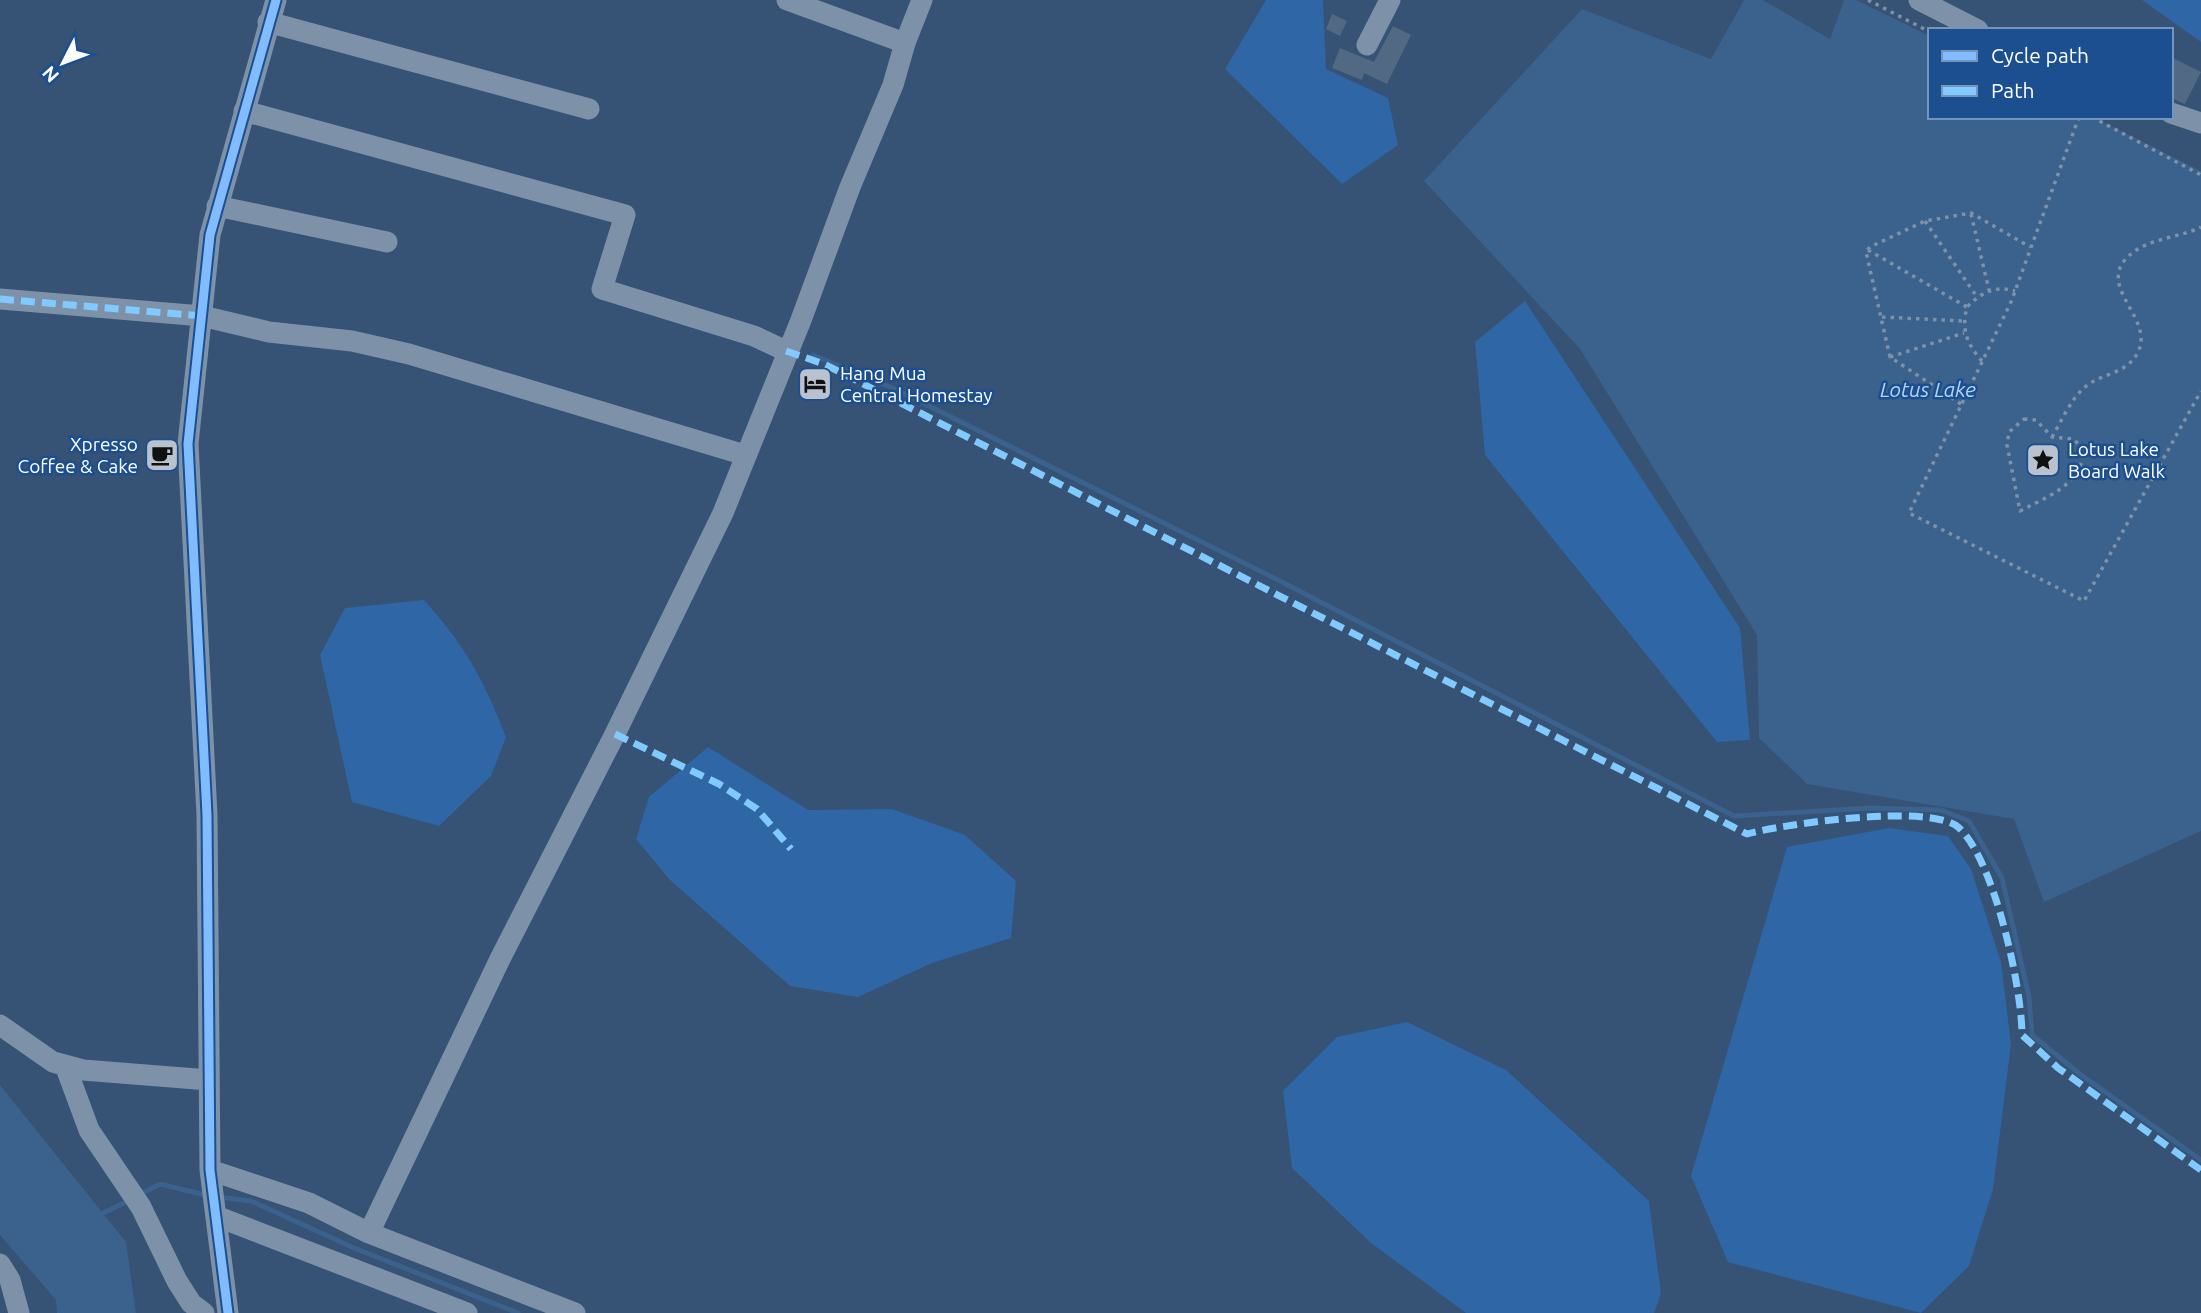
<svg xmlns="http://www.w3.org/2000/svg" width="2201" height="1313" font-family="Ubuntu,sans-serif">
	<rect width="100%" height="100%" fill="#365274"/>
	<path fill="#2f66a5" d="M1266 0H1323L1326 69 1388 98 1398 145 1342 184 1225 69Z
		M2142 0H2201V42Z
		M1525 301 1740 628 1750 740 1717 742 1485 455 1475 342Z
		M424 600C466 647 483 678 506 737L491 776 439 826 352 802 320 655 345 608Z
		M708 747 808 810 892 809 965 835 1016 881 1011 938 932 963 858 997 790 986 670 880 636 839 649 797Z
		M1889 828 1948 836 1971 869 2001 962 2011 1044 1993 1189 1969 1266 1921 1313 1728 1262 1691 1176 1787 847Z
		M1407 1022 1506 1070 1649 1201 1661 1294 1654 1313H1466L1371 1243 1292 1168 1283 1091 1337 1037Z"/>
	<path fill="#3b618d" d="M1744 0H1763L1830 39 1844 0H1856L1930 36V117H2093L2201 171V831L2044 902 2014 819 1807 784 1759 738 1757 635 1580 349 1424 181 1582 9 1711 59Z
		M0 1085 126 1242 136 1313H57L56 1300 0 1235Z"/>
	<g fill="none" stroke-linecap="round" stroke-linejoin="round">
		<path stroke="#3b618d" stroke-width="5" d="M813 355 895 389 1278 580 1734 816 1871 808 1941 810 1969 821 2002 878 2029 997 2032 1035 2080 1074 2201 1160
			M139 1195 160 1184 209 1196
			M219 1197 251 1201 354 1248 518 1313
			M103 1213 130 1200"/>
	</g>
	<path fill="#526984" d="M1332 14 1347 21 1340 36 1326 29Z
		M1393 26 1411 35 1387 84 1364 73 1362 80 1332 68 1340 48 1374 62Z
		M2171 57 2201 72 2185 104 2171 98Z"/>
	<g fill="none" stroke-linecap="round" stroke-linejoin="round">
		<path stroke="#7d92a8" stroke-width="3.5" stroke-dasharray="3.5 5" stroke-linecap="butt" d="M1868 0 1930 32
			M2079 117 2011 302 1909 513 2084 601 2201 391
			M2092 117 2201 175
			M1971 214 1989 290
			M1925 221 1977 297
			M1868 250 1967 307
			M1882 317 1963 321
			M1890 357 1964 333
			M1982 361C1967 344 1961 330 1967 307 1981 293 1994 285 2015 291
			M1961 404 1890 357 1866 252 1870 247 1925 221 1971 213 2030 247
			M2024 419 2036 420 2052 437 2073 439 2083 448C2085 484 2046 497 2020 511L2007 445 2009 432Z
			M2052 437C2061 422 2071 399 2084 388 2100 373 2125 375 2137 354 2156 321 2101 291 2124 261 2142 238 2177 239 2201 227"/>
		<path stroke="#7d92a8" stroke-width="21" d="M787 0 905 43
			M1919 0 1978 30
			M268 22 589 109
			M1367 45 1390 0
			M244 111 625 215 602 289 754 336 786 351
			M2171 113 2201 123
			M217 206 387 242
			M0 299 202 316 269 332 352 341 409 354 745 455
			M0 1025 53 1062 83 1070 209 1080
			M65 1065 89 1130 141 1207 177 1281 191 1303 204 1313
			M210 1170 309 1203 369 1233 575 1313
			M216 1216 467 1313
			M369 1233 500 959 615 734 723 513 801 320 850 187 893 85 905 43 922 0
			M0 1264 10 1280 19 1313
			M228 1313 210 1170 207 815 188 444 210 235 276 0"/>
		<path stroke="#80caff" stroke-width="7" stroke-dasharray="14 7" stroke-linecap="butt" d="M0 299 202 316
			M786 351 824 364 1747 834C1783 824 1930 803 1958 827 1994 858 2022 988 2022 1035L2058 1068 2201 1170
			M615 734 719 784 757 809 791 849"/>
		<g stroke="#1b4f8f" stroke-width="13">
			<path id="cycleway" d="M228 1313 210 1170 207 815 188 444 210 235 276 0"/>
		</g>
		<use href="#cycleway" stroke="#80bcff" stroke-width="9"/>
	</g>
	<defs>
		<g id="hotel-square" transform="scale(1.75)"><rect x="-9" y="-9" width="18" height="18" rx="4" fill="#b9c2ce" stroke="#1b4f8f"/><path d="M-6-4.5h1.5V1H6V5H4.5V3h-9V5H-6ZM-4 0a1.8 1.8 0 1 1 3.6 0ZM.5 0V-2.5h3Q6-2.5 6 0Z" fill="#111"/></g>
		<g id="cafe-square" transform="scale(1.75)"><rect x="-9" y="-9" width="18" height="18" rx="4" fill="#b9c2ce" stroke="#1b4f8f"/><path d="M-5.5-4.5H6V0H3Q3 3.5 0 3.5H-2.5Q-5.5 3.5-5.5 0ZM3-3.2v2h1.7v-2ZM-6 4.5H4V6H-6Z" fill="#111"/></g>
		<g id="sight-square" transform="scale(1.75)"><rect x="-9" y="-9" width="18" height="18" rx="4" fill="#b9c2ce" stroke="#1b4f8f"/><path d="M0-6L1.8-2.2L6-1.7L2.9 1.2L3.7 5.4L0 3.3L-3.7 5.4L-2.9 1.2L-6-1.7L-1.8-2.2Z" fill="#111"/></g>
	</defs>
	<g fill-rule="evenodd">
		<use href="#hotel-square" x="815" y="384"/>
		<use href="#cafe-square" x="162" y="455"/>
		<use href="#sight-square" x="2043" y="460"/>
	</g>
	<g text-anchor="middle" stroke-width="5" stroke-linejoin="round" paint-order="stroke">
		<g font-size="19" fill="#fff" stroke="#1b4f8f" text-anchor="start">
			<text x="840" y="380">Hang Mua<tspan x="840" dy="22">Central Homestay</tspan></text>
			<text x="138" y="451" text-anchor="end">Xpresso<tspan x="138" dy="22">Coffee &amp; Cake</tspan></text>
			<text x="2068" y="456">Lotus Lake<tspan x="2068" dy="22">Board Walk</tspan></text>
		</g>
		<g font-size="21" font-style="italic" fill="#b5d3f5" stroke="#1b4f8f">
			<text x="1928" y="397">Lotus Lake</text>
		</g>
	</g>
	<rect x="1928" y="28" width="245" height="91" fill="#1b4f8f" stroke="#7695bc" stroke-width="2"/>
	<rect x="1942" y="51" width="35" height="10" fill="#80bcff" stroke="#7695bc" stroke-width="2"/>
	<text x="1991" y="63" font-size="21" fill="#ffffff">Cycle path</text>
	<rect x="1942" y="86" width="35" height="10" fill="#80caff" stroke="#7695bc" stroke-width="2"/>
	<text x="1991" y="98" font-size="21" fill="#ffffff">Path</text>
	<g transform="translate(63 63) rotate(228)" stroke="#1b4f8f" stroke-width="5" paint-order="stroke">
	<path d="M0-5L12 26L0 18L-12 26Z" fill="#ffffff"/>
	<text y="-10" font-size="19" font-weight="bold" text-anchor="middle" fill="#ffffff">N</text>
	</g>
</svg>
